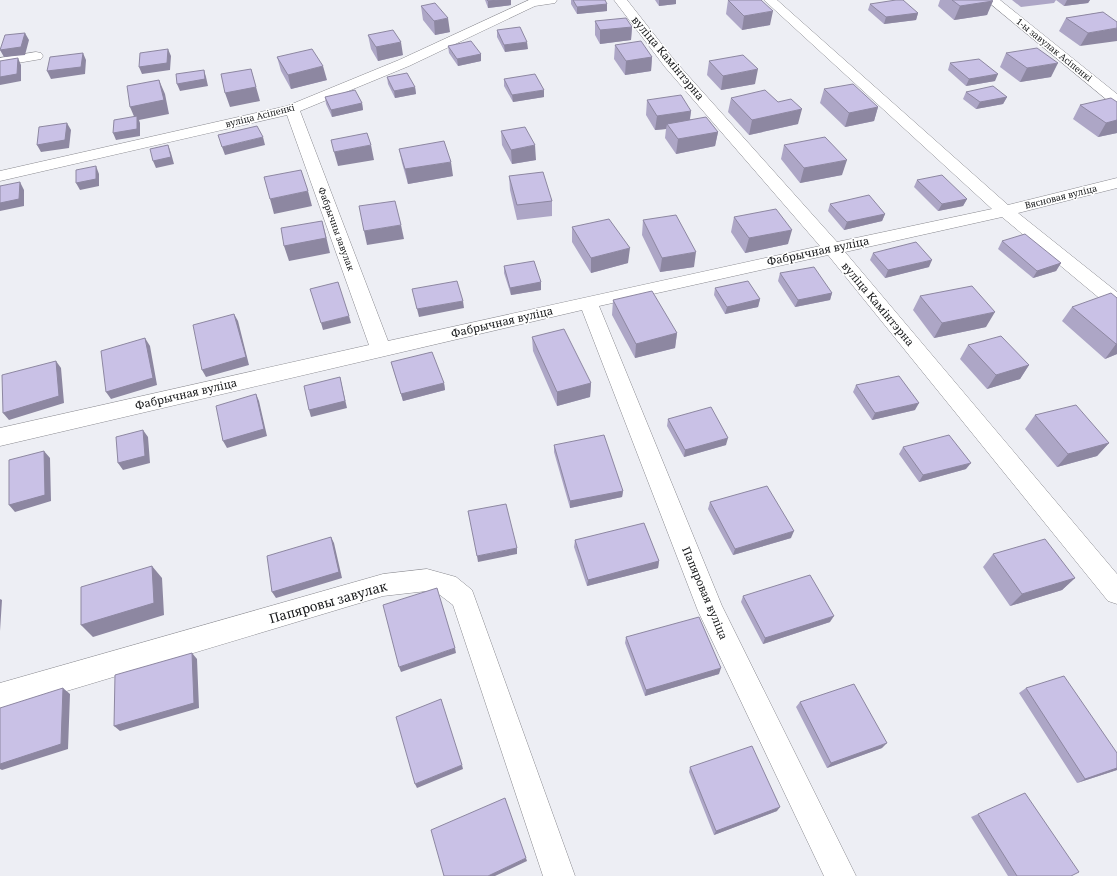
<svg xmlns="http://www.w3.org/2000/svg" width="1117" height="876" font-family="'Noto Serif',serif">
	<rect width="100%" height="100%" fill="#edeef4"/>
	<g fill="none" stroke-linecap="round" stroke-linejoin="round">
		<g stroke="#89898f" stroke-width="1">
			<path id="minor" d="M529 0H557L555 3 535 6 409 66 300 111 388 341 820 246 665 67 614 0H627L675 61 837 242 992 209 764 0H777L1008 205 1117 178V188L1018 213 1117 292V309L1110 307 1002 217 845 252 1117 574V604L1108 601 828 255 599 306 722 606 856 876H824L698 611 582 310 0 446V428L369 345 287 115 0 181V171L287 106 399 60Z
				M986 0H1000L1117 94V105L1112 104Z
				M36 52 41 53 43 56 41 59 0 66V58Z
				M427 569 456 577 472 590 575 876H543L453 605 440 595 427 591 383 596 0 711V683L383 574Z"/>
		</g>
		<use href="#minor" fill="#fff" fill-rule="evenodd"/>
	</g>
	<path fill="#ada6c6" d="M485 0H511V5L488 8Z
		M571 0H605L607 11 577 14 571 4Z
		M655 0H676V4L659 6Z
		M728 0 770 25 742 30 726 14Z
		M940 0H991L987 15 954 20 938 6Z
		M1012 0H1056L1054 3 1021 7Z
		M1056 0H1090L1088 3 1064 6Z
		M870 4 918 13 916 20 884 24 868 10Z
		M421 6 450 32 435 35 423 20Z
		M1103 12 1080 46 1059 31 1066 18Z
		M595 21 632 27 631 40 600 44 595 35Z
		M497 30 528 49 505 52 497 37Z
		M368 35 403 55 378 61 371 49Z
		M615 45 652 57 651 71 625 75 614 59Z
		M448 46 481 54V61L458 66 449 53Z
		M1006 53 1051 77 1020 82 1000 67Z
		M277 57 327 80 291 89 281 71Z
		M709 61 755 84 721 90 707 75Z
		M950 63 995 81 966 86 948 70Z
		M387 77 415 87 416 94 395 98 388 84Z
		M504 79 544 97 513 102 504 86Z
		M824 89 878 107 874 121 845 127 820 103Z
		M966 92 1007 97 1003 104 976 109 963 99Z
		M325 97 362 103 363 110 332 117 326 104Z
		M731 98 778 102 798 124 749 135 728 112Z
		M647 100 691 111 690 119 718 132 715 146 676 154 665 138 666 129 655 130 646 115Z
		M1117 102V133L1098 137 1073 119 1080 105Z
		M501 131 536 160 512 164 502 145Z
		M784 145 842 175 800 183 781 159Z
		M399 149 453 176 408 184 402 163Z
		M509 176 552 201V216L517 220 510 190Z
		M917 180 967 199 963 206 938 211 914 187Z
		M830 204 885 214 882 221 844 230 828 211Z
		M734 217 788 244 745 253 731 232Z
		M643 220 694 267 660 272 642 235Z
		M572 227 628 263 591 273 572 242Z
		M1002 241 1061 263 1056 271 1033 278 998 249Z
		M873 253 929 267 885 278 870 260Z
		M504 266 541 282V290L511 295 504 273Z
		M780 273 832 293 830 300 795 307 778 281Z
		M715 288 760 299 758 307 725 314 714 295Z
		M920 296 986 327 934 338 913 310Z
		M1117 298V354L1105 359 1062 321 1072 307Z
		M613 300 677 333 675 348 635 358 612 315Z
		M532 337 591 383 590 397 557 406 533 351Z
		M968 345 1029 365 1020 379 987 389 960 359Z
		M391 362 444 383 445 390 403 401Z
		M856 385 915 410 872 420 853 392Z
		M1035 415 1109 443 1097 456 1057 467 1025 429Z
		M668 419 726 445 684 457 667 426Z
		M554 445 623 491 622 497 570 508 554 452Z
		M903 447 966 469 919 482 899 454Z
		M710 502 791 538 733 555 708 509Z
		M575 540 659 561 658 568 587 586 574 547Z
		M993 554 1075 578 1062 590 1010 606 983 567Z
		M743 596 830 622 763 644 741 602Z
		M626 637 719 674 645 696 625 643Z
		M1026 688 1117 753V770L1077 783 1019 693Z
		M800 702 882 748 827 768 796 707Z
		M690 767 777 811 714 835 689 772Z
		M978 814 1071 876H1008L971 817Z"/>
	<path fill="#8d87a1" d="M499 0H511V5L488 8V1Z
		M659 0H676V4L659 6Z
		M1067 0H1090L1088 3 1064 6Z
		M993 1 987 15 954 20 960 6Z
		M607 4V11L577 14V7Z
		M773 11 770 25 742 30 744 16Z
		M918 13 916 20 884 24 886 17Z
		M448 18 450 32 435 35 434 21Z
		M632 27 631 40 600 44V30Z
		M1117 28V41L1080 46 1088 33Z
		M25 33 29 40 25 55 4 57 0 50Z
		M401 42 403 55 378 61 376 47Z
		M527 42 528 49 505 52 504 45Z
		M168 49 171 56 170 70 142 74 139 67Z
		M83 53 86 60 85 74 51 79 47 71Z
		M481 54V61L458 66 457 59Z
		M652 57 651 71 625 75 626 61Z
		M18 58 21 65V81L0 85V77Z
		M1058 63 1051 77 1020 82 1027 68Z
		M323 66 327 80 291 89 288 75Z
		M251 69 260 101 230 107 225 93Z
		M758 69 755 84 721 90 723 76Z
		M204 70 206 77 208 86 180 91 177 84Z
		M998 74 995 81 966 86 969 79Z
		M159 80 165 94 169 114 139 120 140 123V136L116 140 113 133 136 121 130 107Z
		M415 87 416 94 395 98 394 91Z
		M544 90V97L513 102 512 95Z
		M1007 97 1003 104 976 109 980 102Z
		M362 103 363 110 332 117 331 110Z
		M878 107 874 121 845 127 849 113Z
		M802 109 798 124 749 135 752 120Z
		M691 111 689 125 667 124 666 129 655 130 657 116Z
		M1117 120V133L1098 137 1106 123Z
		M67 123 71 130 69 148 41 152 37 145Z
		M718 132 715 146 676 154 678 139Z
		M263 137 265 145 225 155 222 147Z
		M168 145 171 153 174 164 156 168 153 161Z
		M371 145 374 160 338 166 334 152Z
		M535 145 536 160 512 164 511 150Z
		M847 160 842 175 800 183 804 168Z
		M451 162 453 176 408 184 405 169Z
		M96 166 99 174V186L80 190 76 183Z
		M20 182 24 190V206L0 211V203Z
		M308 191 312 206 274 214 270 199Z
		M967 199 963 206 938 211 942 204Z
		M885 214 882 221 844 230 847 222Z
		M322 221 326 236 330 253 289 261 284 246Z
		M401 225 404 239 367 245 364 231Z
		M792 230 788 244 745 253 749 238Z
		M630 248 628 263 591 273V258Z
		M696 252 694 267 660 272 662 258Z
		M932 260 929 267 885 278 888 270Z
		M1061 263 1056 271 1033 278 1037 271Z
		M541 282V290L511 295 510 288Z
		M832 293 830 300 795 307 798 300Z
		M760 299 758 307 725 314 727 307Z
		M463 301 464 308 419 317 417 309Z
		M995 312 986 327 934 338 942 323Z
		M234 314 238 321 249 365 206 377 202 370Z
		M349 316 351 323 323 330 321 323Z
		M677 333 675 348 635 358 636 344Z
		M145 338 150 346 157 385 111 399 106 392Z
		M1116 344H1117V354L1105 359Z
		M56 361 61 368 64 403 9 420 3 413Z
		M1029 365 1020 379 987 389 996 375Z
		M340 377 347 408 311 417 309 410Z
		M444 383 445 390 403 401 401 394Z
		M591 383 590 397 557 406V392Z
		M256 394 259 401 267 436 227 448 223 441Z
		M919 403 915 410 872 420 875 413Z
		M143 430 148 437 150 463 123 470 118 463Z
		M728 438 726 445 684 457 685 450Z
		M1109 443 1097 456 1057 467 1068 454Z
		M44 451 50 458 51 501 15 512 9 505Z
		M971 463 966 469 919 482 923 475Z
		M623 491 622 497 570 508V501Z
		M794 531 791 538 733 555 735 549Z
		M331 537 334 543 342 578 276 598 272 592Z
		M517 548V554L478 562 477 556Z
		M659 561 658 568 587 586 588 580Z
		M152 566 162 578 164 615 93 637 81 625Z
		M1075 578 1062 590 1010 606 1022 594Z
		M0 599 2 600 0 631Z
		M834 616 830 622 763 644 765 638Z
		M455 648 456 653 401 672 399 667Z
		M192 653 197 659 199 708 120 731 114 726Z
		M721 668 719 674 645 696 646 690Z
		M63 688 70 694 68 749 2 770 0 769V764Z
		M887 743 882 748 827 768 831 763Z
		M462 765 463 769 417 788 415 784Z
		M1117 768V770L1077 783 1085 779Z
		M780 807 777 811 714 835 716 831Z
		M526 858 527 861 495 876H488Z"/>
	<path fill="#c9c1e6" stroke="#8d87a1" d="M487 0H499L488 1Z
		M573 0H605L607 4 577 7Z
		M728 0H761L773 11 744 16Z
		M896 0H903L918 13 886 17 870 4Z
		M952 0H991L993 1 960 6Z
		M435 3 448 18 434 21 421 6Z
		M1103 12 1117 22V28L1088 33 1066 18Z
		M626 18 632 27 600 30 595 21Z
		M520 27 527 42 504 45 497 30Z
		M393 30 401 42 376 47 368 35Z
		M25 33 21 47 0 50 5 35Z
		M471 41 481 54 457 59 448 46Z
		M641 41 652 57 626 61 615 45Z
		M1037 48 1058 63 1027 68 1006 53Z
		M168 49 167 63 139 67 140 53Z
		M312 49 323 66 288 75 277 57Z
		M83 53 81 67 47 71 50 57Z
		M743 55 758 69 723 76 709 61Z
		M18 58 17 74 0 77V61Z
		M979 59 998 74 969 79 950 63Z
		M251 69 256 87 225 93 221 74Z
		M204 70 205 79 177 84 176 74Z
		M407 73 415 87 394 91 387 77Z
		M535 74 544 90 512 95 504 79Z
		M159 80 164 100 130 107 127 86Z
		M853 84 878 107 849 113 824 89Z
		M993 86 1007 97 980 102 966 92Z
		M355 90 362 103 331 110 325 97Z
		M765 90 778 102 791 99 802 109 752 120 731 98Z
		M681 95 691 111 657 116 647 100Z
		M1111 98 1117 102V120L1106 123 1080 105Z
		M137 116V129L113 133 114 120Z
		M706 117 718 132 678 139 667 124Z
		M67 123 65 140 37 145 39 127Z
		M257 126 263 137 222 147 218 135Z
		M525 127 535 145 511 150 501 131Z
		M367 133 371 145 334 152 331 140Z
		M825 137 847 160 804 168 784 145Z
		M444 141 451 162 405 169 399 149Z
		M168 145 171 157 153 161 150 149Z
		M96 166V179L76 183V170Z
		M301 170 308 191 270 199 264 177Z
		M543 172 552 201 517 205 509 176Z
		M942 175 967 199 942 204 917 180Z
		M20 182 19 199 0 203V186Z
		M869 195 885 214 847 222 830 204Z
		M395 201 401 225 364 231 359 206Z
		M776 209 792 230 749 238 734 217Z
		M676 215 696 252 662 258 643 220Z
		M609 219 630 248 591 258 572 227Z
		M322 221 326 238 284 246 281 228Z
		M1025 234 1061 263 1037 271 1002 241Z
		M916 242 932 260 888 270 873 253Z
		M534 261 541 282 510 288 504 266Z
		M814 267 832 293 798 300 780 273Z
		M457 281 463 301 417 309 412 289Z
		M748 281 760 299 727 307 715 288Z
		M338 282 349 316 321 323 310 289Z
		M972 286 995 312 942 323 920 296Z
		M652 291 677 333 636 344 613 300Z
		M1111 293 1117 298V344H1116L1072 307Z
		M234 314 246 357 202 370 193 325Z
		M564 329 591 383 557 392 532 337Z
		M1001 336 1029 365 996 375 968 345Z
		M145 338 153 378 106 392 101 351Z
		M432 352 444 383 401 394 391 362Z
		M56 361 59 396 3 413 2 375Z
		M899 376 919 403 875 413 856 385Z
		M340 377 345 401 309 410 304 386Z
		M256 394 264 429 223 441 216 406Z
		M1076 405 1109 443 1068 454 1035 415Z
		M711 407 728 438 685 450 668 419Z
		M143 430 145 456 118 463 116 437Z
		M604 435 623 491 570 501 554 445Z
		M949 435 971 463 923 475 903 447Z
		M44 451 45 495 9 505V460Z
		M767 486 794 531 735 549 710 502Z
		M506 504 517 548 477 556 468 511Z
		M644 523 659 561 588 580 575 540Z
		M331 537 339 572 272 592 267 556Z
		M1045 539 1075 578 1022 594 993 554Z
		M152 566 154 603 81 625V587Z
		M810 575 834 616 765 638 743 596Z
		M437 588 455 648 399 667 383 605Z
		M699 617 721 668 646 690 626 637Z
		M192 653 194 703 114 726 115 675Z
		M1064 676 1117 753V768L1085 779 1026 688Z
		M854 684 887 743 831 763 800 702Z
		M63 688 61 744 0 764V708Z
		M441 699 462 765 415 784 396 717Z
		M752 746 780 807 716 831 690 767Z
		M1025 793 1079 872 1071 876H1017L978 814Z
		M505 798 526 858 488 876H444L431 830Z"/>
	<g text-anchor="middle" stroke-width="3" stroke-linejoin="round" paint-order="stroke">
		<g font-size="9" fill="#17181a" stroke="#fff">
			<text transform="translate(1054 50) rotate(39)" y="3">1-ы завулак Асіпенкі</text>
			<text transform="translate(260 116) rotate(-14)" y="3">вуліца Асіпенкі</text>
			<text transform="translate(1061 197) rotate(-14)" y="3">Вясновая вуліца</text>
			<text transform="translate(336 229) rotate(70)" y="3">Фабрычны завулак</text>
		</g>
		<g font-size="11" fill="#17181a" stroke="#fff">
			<text transform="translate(668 58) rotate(50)" y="4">вуліца Камінтэрна</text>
			<text transform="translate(818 251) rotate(-12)" y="4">Фабрычная вуліца</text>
			<text transform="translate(878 304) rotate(50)" y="4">вуліца Камінтэрна</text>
			<text transform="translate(502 322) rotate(-13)" y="4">Фабрычная вуліца</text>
			<text transform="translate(186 394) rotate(-13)" y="4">Фабрычная вуліца</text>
			<text transform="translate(705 593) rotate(67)" y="4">Папяровая вуліца</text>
		</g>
		<g font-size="13" fill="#17181a" stroke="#fff">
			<text transform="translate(328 602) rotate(-16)" y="5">Папяровы завулак</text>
		</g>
	</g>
</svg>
